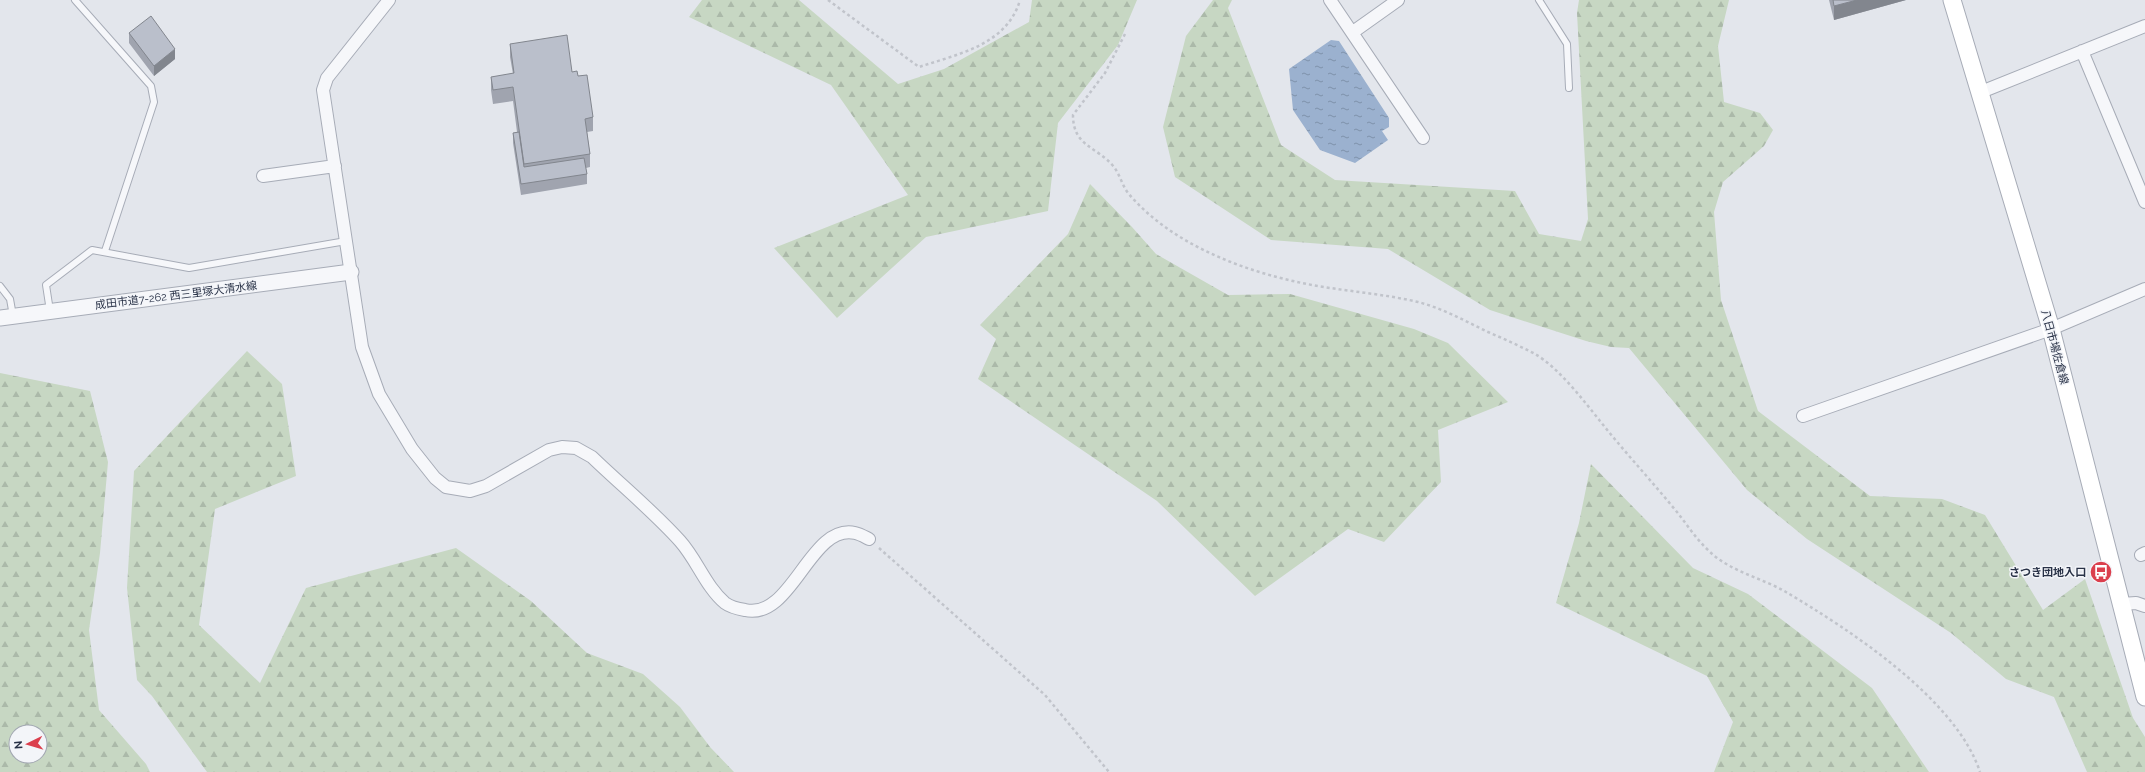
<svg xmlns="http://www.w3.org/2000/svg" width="2145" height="772" font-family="Raleway,'Noto Sans JP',sans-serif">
	<defs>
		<pattern id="forest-firs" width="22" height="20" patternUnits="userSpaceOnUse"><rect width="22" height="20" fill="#c7d7c3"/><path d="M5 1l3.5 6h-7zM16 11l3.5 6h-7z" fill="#abb9a9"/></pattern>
		<pattern id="water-ripples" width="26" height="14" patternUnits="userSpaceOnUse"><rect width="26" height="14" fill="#9bb1cf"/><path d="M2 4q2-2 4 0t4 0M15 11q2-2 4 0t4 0" fill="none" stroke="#7e91aa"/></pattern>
	</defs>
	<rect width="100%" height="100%" fill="#e3e6ec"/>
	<path fill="url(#forest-firs)" fill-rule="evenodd" d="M702 0H799L898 84 944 69 1029 22 1032 0H1137L1118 45 1058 123 1048 211 926 237 837 318 774 248 908 195 831 85 689 17Z
		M1213 0H1232L1228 8 1281 145 1335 180 1515 191 1539 234 1581 241 1588 219 1577 13 1579 0H1729L1718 46 1724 102 1760 113 1773 130 1764 146 1723 182 1714 212 1721 300 1758 411 1870 496 1942 499 1985 515 2043 610 2085 579 2133 718 2145 737V772H2087L2054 697 2006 679 1951 633 1807 539 1747 490 1629 348 1611 347 1586 341 1490 310 1388 249 1271 240 1175 177 1163 127 1186 36Z
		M1090 184 1132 227 1156 254 1228 295 1290 294 1414 329 1448 343 1508 402 1438 430 1441 482 1384 542 1348 529 1255 596 1157 501 978 379 996 339 980 325 1068 234Z
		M247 351 282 384 296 476 215 509 199 625 260 683 306 588 456 548 531 601 587 653 643 674 680 707 710 747 734 772H207L152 696 137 680 127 588 134 471Z
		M0 373 90 391 108 462 100 553 89 630 99 710 146 764 150 772H0ZM16 732H40V756H16Z
		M1591 464 1693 568 1748 594 1872 688 1929 772H1714L1733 722 1707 676 1556 603 1579 523Z"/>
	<path fill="url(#water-ripples)" d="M1331 40 1339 41 1389 118V127L1382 131 1388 140 1355 163 1320 150 1293 110 1289 69Z"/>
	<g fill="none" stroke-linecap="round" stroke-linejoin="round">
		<g stroke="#a7acb7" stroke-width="8">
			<path id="service" d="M75 0 151 86 154 102 105 251
				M1539 0 1567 44 1569 88
				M0 286 10 299 13 316
				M50 311 46 285 92 250 189 268 346 241"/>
		</g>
		<g stroke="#a7acb7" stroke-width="14">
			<path id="minor" d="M389 0 327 78 323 90 362 347 379 394 412 449 435 478 446 487 470 491 486 486 549 450 562 447 576 448 592 457C621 485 653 511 680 541 697 560 706 587 725 603 729 606 739 609 745 610 792 621 810 523 855 533 860 534 865 537 869 539
				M1330 0 1423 138
				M1353 32 1398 0
				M2082 51 2145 202
				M1981 92 2145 26
				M263 176 335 166
				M1803 416 2051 329 2145 289
				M2141 555 2145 553
				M2122 604 2136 603 2145 606"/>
		</g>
		<g stroke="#a7acb7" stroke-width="17">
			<path id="tertiary" d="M0 318 351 272"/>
		</g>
		<g stroke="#a7acb7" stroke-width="19">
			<path id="secondary" d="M1952 0 2051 329 2145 697"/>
		</g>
		<path stroke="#c1c4cb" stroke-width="2.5" stroke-dasharray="3 3" stroke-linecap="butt" d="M828 0 919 67C958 54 1007 45 1020 0
			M1125 34 1105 73 1073 115C1073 147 1097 146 1114 167 1120 175 1122 185 1128 193 1170 243 1240 270 1302 283 1340 291 1380 293 1418 302 1442 308 1465 321 1488 332 1504 339 1520 346 1535 354 1558 367 1584 401 1600 421 1623 450 1648 477 1672 506 1685 521 1694 537 1709 551 1729 571 1762 578 1786 592 1850 630 1956 699 1980 772
			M879 548 1045 695 1109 772"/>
		<use href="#service" stroke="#f6f7fa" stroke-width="6"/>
		<use href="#minor" stroke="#f6f7fa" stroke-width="12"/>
		<use href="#tertiary" stroke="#f6f7fa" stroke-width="15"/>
		<use href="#secondary" stroke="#fff" stroke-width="17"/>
	</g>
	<path fill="#a0a4af" d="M1829 0H1906L1834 20Z
		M129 33 175 59 154 76 129 43Z
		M510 44 572 72 578 76 593 117V131L587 132 590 154V167L586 168 587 174V184L521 195 513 143V133L517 132 513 101 493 104 491 90V77L513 74 510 57Z"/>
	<path fill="#82868e" d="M1857 0H1906L1834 20V6Z
		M175 49V59L154 76V66Z"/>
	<path fill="#babfcb" stroke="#82868e" d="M1833 0H1857L1834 6Z
		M151 16 175 49 154 66 129 33Z
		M567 35 572 72 577 71 578 76 587 75 593 117 585 119 590 154 524 164 513 87 493 90 491 77 514 73 510 44Z
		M519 132 524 167 584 158 587 174 521 184 513 133Z"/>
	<defs>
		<g id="bus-disc" transform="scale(1.15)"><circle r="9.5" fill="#db3f4d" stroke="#f3f5f9"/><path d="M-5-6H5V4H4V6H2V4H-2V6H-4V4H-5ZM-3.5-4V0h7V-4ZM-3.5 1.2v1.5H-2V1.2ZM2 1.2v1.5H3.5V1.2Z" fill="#fff"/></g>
	</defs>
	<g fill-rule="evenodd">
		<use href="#bus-disc" x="2101" y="572"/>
	</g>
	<g text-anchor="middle" stroke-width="3" stroke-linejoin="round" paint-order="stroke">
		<g font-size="11" fill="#293247" stroke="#f3f5f9">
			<text transform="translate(176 295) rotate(-7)" y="4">成田市道7-262 西三里塚大清水線</text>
			<text transform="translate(2055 347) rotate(75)" y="4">八日市場佐倉線</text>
		</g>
		<g font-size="11" font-weight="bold" fill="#293247" stroke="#f3f5f9" text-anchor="end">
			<text x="2086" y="576">さつき団地入口</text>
		</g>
	</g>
	<g transform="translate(28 744) rotate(265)"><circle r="19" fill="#f3f5f9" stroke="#a2a7b2"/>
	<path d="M0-3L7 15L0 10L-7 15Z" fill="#db3f4d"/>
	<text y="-6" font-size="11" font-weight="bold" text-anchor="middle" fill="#293247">N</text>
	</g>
</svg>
